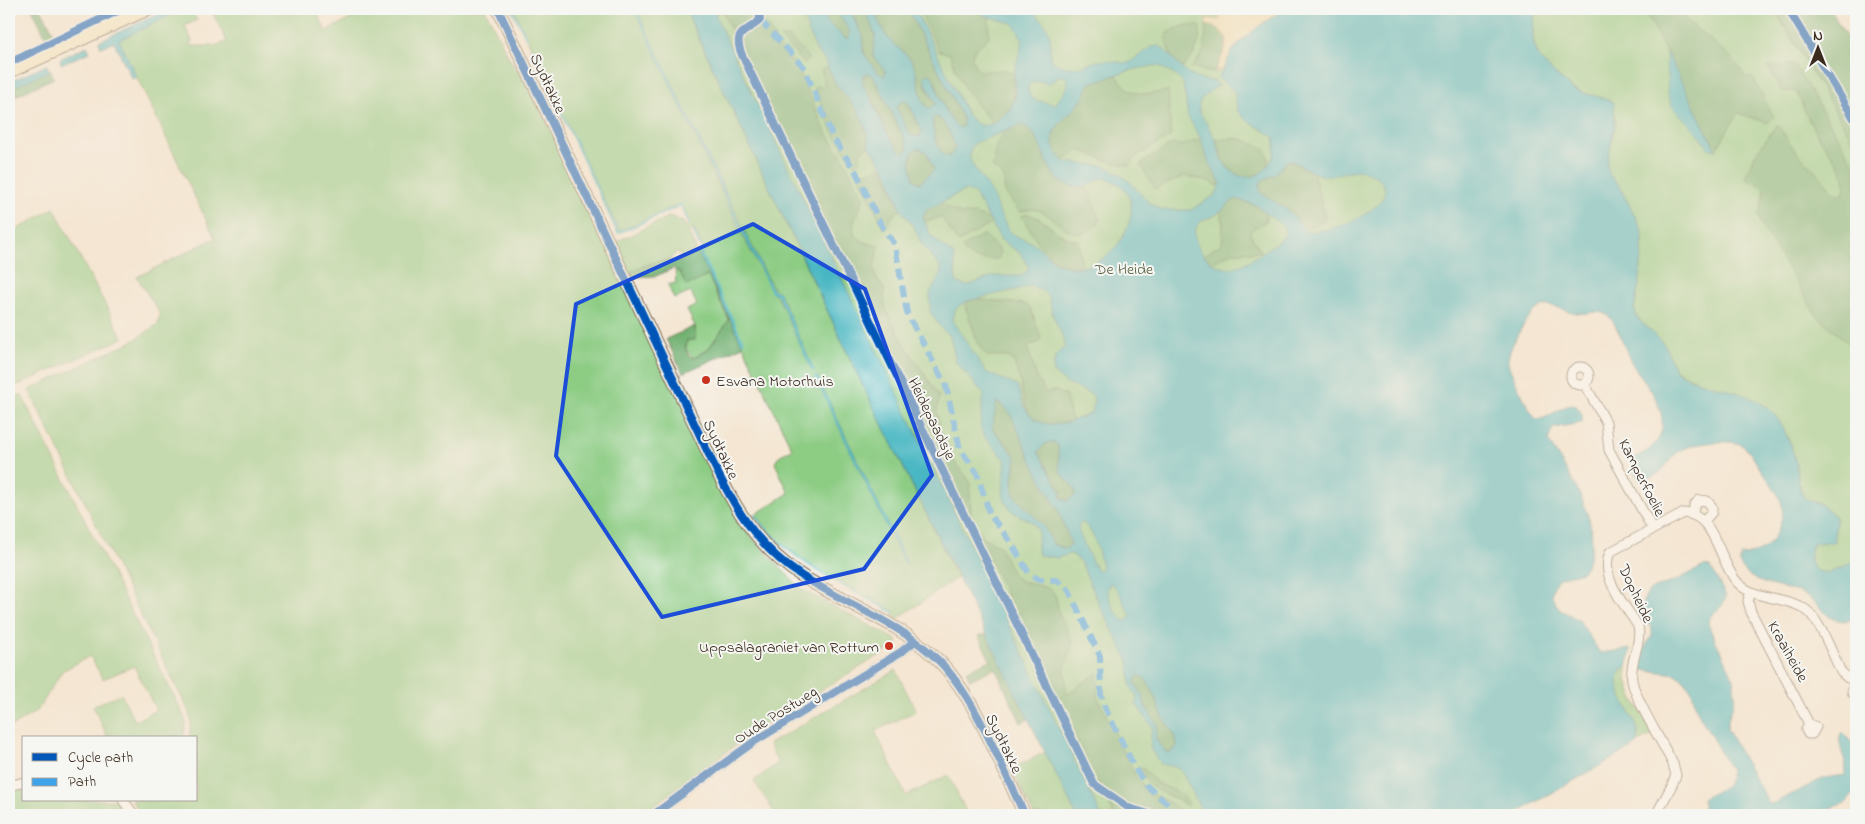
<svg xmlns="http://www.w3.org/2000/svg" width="1865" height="824" font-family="'Indie Flower',sans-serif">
	<rect width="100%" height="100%" fill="#f6f6f2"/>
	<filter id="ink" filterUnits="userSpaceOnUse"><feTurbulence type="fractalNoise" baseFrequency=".02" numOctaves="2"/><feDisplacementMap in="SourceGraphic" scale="10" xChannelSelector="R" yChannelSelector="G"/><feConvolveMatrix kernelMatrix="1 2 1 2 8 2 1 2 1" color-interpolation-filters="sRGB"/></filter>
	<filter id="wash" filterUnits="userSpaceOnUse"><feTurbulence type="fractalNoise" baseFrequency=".0096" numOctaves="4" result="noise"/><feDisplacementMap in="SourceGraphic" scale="20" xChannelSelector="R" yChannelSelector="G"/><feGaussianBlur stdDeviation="1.12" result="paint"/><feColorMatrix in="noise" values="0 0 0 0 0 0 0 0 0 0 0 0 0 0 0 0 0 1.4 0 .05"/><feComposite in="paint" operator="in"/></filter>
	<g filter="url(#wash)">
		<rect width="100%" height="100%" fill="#f4e6d2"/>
		<path fill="#8ccc83" stroke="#647b50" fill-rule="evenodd" d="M184 9H190L197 20 185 26 192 41 191 46H214L227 42 211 9H315L326 31 360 14 358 9H485L511 62 529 86 751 537 801 589 897 640V645L761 726 641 815H142L131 800H196V738H189L191 721 188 710 29 390 135 340 158 324 160 314 137 277 215 238 119 41 120 38Z
			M514 9H634L740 230 724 240 741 232 772 292 777 295 812 370H814L779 292 773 289 636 9H685L863 386 897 452 957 578 897 619 893 614 894 611C858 593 818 574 786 549 774 539 765 526 756 514L789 493 775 463 779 456 792 449 705 265 701 252 718 244 717 242 703 248 694 229 688 231 696 250 681 257 678 251 670 259 628 272 614 243 670 216 683 222 686 227 690 223 681 204 619 231 547 83ZM817 376 907 564 904 563 815 377Z
			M715 9H1473L1428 815H1100L714 17Z
			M1536 9H1774L1856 146V559C1849 564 1839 570 1830 572 1810 575 1805 557 1815 543L1834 542 1836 518 1818 502 1805 499 1798 485 1794 456 1699 382 1675 370 1665 345 1638 319 1634 309 1640 279 1643 238 1641 228 1620 187 1609 174 1607 165 1615 125 1614 103C1601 97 1586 95 1573 89 1567 85 1561 79 1555 74 1531 54 1530 38 1536 9Z
			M54 208 123 338 9 389V234Z
			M675 268 708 275 729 320 709 348 694 358 686 350 687 340 695 339V326L687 310 697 305 691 292 674 299 668 285 676 283Z
			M21 394 182 712 186 722 183 738H108L93 706 121 694 135 721 156 710 134 666 103 679 90 656 62 671 38 710 9 728V400Z
			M1627 668C1624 690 1644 716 1654 734L1638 742C1639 716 1609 695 1621 669Z
			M896 670 916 711 875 731 906 796 948 775 968 815H776L754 781 778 763 769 744Z
			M1046 752 1076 815H1034L1011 769Z
			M24 782V800H117L129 815H9V786Z"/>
		<path fill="#71b071" stroke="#566d48" d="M32 9H41L54 33 46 37Z
			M721 9H757L780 48 796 64 825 130 843 158 864 199C852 225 843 239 879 246L874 267 876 278 884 288 885 308 902 340 939 396 937 413 940 429 953 460 967 477 970 484 971 515 975 525 983 537 1000 546 1013 575 1021 581 1051 589 1056 597 1060 616 1073 642 1065 668 1066 695 1098 672 1097 696 1137 779 1152 794 1172 804 1184 815H1114Z
			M825 9H835C842 17 852 28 849 38H845L826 22Z
			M849 9H865L875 35 873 56 886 72 884 76C865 71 863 46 860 30 858 23 853 15 849 9Z
			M873 9H908L963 119V126L960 128C948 123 939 93 935 81L925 84 936 104 929 108C919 103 919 78 914 66 909 54 897 49 890 40 882 31 878 19 873 9Z
			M919 9H975L989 17V37C979 48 963 52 979 71L1007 70 1014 74C1013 105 1019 102 994 123 971 103 960 82 950 54L939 51Z
			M1644 9H1676C1698 35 1729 47 1746 78H1753L1774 117 1768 123 1738 113 1716 150Z
			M1774 9H1830L1851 45 1848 49 1856 62V146Z
			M1186 25 1200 26C1200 46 1195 55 1181 70 1172 58 1165 49 1167 33Z
			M1206 25 1218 28 1227 39 1225 49 1215 72H1207L1192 67 1204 51Z
			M780 37H789L809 58 804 64Z
			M1794 64 1856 167V350L1817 316 1760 223 1759 214 1765 191 1760 185 1747 179 1746 176 1753 158 1777 124 1797 153 1837 194H1843C1852 173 1825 148 1815 131 1808 120 1803 108 1798 95L1795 91H1782L1768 67Z
			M828 67 836 84 859 112 866 129 869 145 860 153V161L854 165 833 132 814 87 825 85 821 70Z
			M50 69 54 78 9 99V89Z
			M868 73 874 77 904 138 908 148 905 153C889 149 879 113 873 100 869 92 862 87 861 79Z
			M1117 75C1130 98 1144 95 1168 91L1171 136 1138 155 1129 166 1104 160 1082 151H1076L1063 162C1040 136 1060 123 1078 103 1084 97 1085 90 1090 83Z
			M902 101H906C913 109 916 121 922 130L919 137H912L910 135 896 107Z
			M935 116C946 122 953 138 955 149L949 157C935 154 934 130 932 119Z
			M1024 125C1051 140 1037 190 1087 186L1100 221C1076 250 1062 221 1040 211 1034 208 1027 210 1020 212L1004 191V177L993 168C994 146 998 128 1024 125Z
			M1201 138 1208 160 1219 178 1221 187 1208 181 1185 176 1155 189 1140 164 1172 144 1185 145Z
			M1233 138 1242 139 1265 149 1268 156V168C1237 191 1225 166 1216 140Z
			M918 148 927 153 934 170 920 183 914 180 910 161 913 151Z
			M1288 160 1313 172 1325 216V220L1304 229 1289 211 1261 193 1259 186 1262 180 1274 175Z
			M882 165 901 210 896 212 884 229 858 173 875 170Z
			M1236 199 1256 205 1266 213V221L1251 230 1250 234 1261 252H1233L1212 263 1204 255 1222 243 1223 221 1220 211 1229 202Z
			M938 202 961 214H975L991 220 993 223 958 242 941 217 925 222 923 218 926 210Z
			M1027 214C1046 217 1059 241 1078 240L1082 267C1048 269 1038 240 1021 216Z
			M984 234 1001 252 998 259C985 260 966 261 962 247Z
			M698 252 743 346 683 373 666 339 695 326V340H687C684 348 686 356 694 358L709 348 729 320 708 276 686 286 680 272 676 271 674 268 656 276 630 277 628 272C644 266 661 257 678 262Z
			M975 299 1025 304 1030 307 1041 338 1040 342 1029 346 1028 349 1037 378 1046 393 1056 390 1066 396 1072 421C1016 436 1028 394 1013 360L1008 357 987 356 979 346 964 303Z
			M996 401 1010 413 1036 470 1059 512 1071 544 1065 549 1054 545 1042 524 1016 498 1013 492V479L1016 463 1012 449 992 428Z
			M1053 442 1058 445 1060 472 1074 488 1076 494 1067 501 1060 497 1061 491 1038 452 1046 443Z
			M978 635H989L1030 718 1021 723 995 668 970 680 966 671 990 660Z
			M1138 675C1152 679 1157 704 1162 715 1167 726 1178 734 1177 748L1170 753 1166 752 1156 740 1157 724 1145 706 1143 696 1134 682Z
			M1138 768 1144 769 1157 783 1178 792 1189 804 1186 806C1179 799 1170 797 1161 792 1150 788 1144 778 1138 768Z"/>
		<path fill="#eeda9e" stroke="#94825e" d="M1221 9H1285C1254 28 1243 38 1223 69L1215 72 1225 49 1227 39 1218 28 1206 25V18L1219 20Z"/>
		<path fill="#49b7c3" stroke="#427070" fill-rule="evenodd" d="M169 9H184L119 40 137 77 132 79 114 42 101 47 99 41Z
			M685 9H716V17L741 70 1101 815H1076L863 386Z
			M800 9H825L827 22 845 38H849V30L835 9H849L863 36V52L877 72 884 76 886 72 873 56 875 35 865 9H873C878 19 882 32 890 40 898 49 909 54 914 66 919 78 919 103 929 108L936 104 924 79 925 75 931 74C938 88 946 122 960 128L963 126V119L908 9H915L967 114 975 123 983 126 994 123 1010 109 1016 95 1014 73 1023 40 1013 23 985 16 975 9H1031C1038 15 1049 27 1050 37 1053 54 1041 62 1068 67 1079 70 1088 63 1098 61 1108 59 1118 63 1129 63L1151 47 1160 46C1181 63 1184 81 1215 81L1218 86C1185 106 1202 112 1213 135 1219 146 1219 160 1229 169 1253 191 1281 163 1274 137L1244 118 1238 111 1234 91 1218 78C1224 70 1227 59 1233 50 1247 33 1267 20 1285 9H1536C1530 38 1531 54 1555 74 1561 79 1567 85 1573 89 1586 96 1602 95 1614 103L1615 125 1607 165 1609 174 1620 187 1641 228 1643 238 1640 279 1634 309 1638 319 1665 345 1675 370 1684 376C1709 386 1747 391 1768 408 1781 419 1789 439 1794 455 1799 470 1796 486 1805 499 1819 502 1827 507 1836 518L1834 542 1814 543C1805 557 1810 575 1830 572 1839 570 1849 564 1856 559V618C1849 621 1841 622 1834 619 1821 614 1817 599 1801 593 1781 586 1747 585 1739 562L1741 556C1748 554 1757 553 1763 549 1775 541 1787 516 1781 502 1777 490 1768 480 1761 470 1752 457 1747 442 1729 442 1716 441 1695 444 1683 449 1665 457 1666 481 1638 478L1633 471 1632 461C1638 454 1647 453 1653 446 1675 423 1653 391 1637 371 1625 356 1620 325 1607 315 1599 309 1586 315 1577 313 1566 312 1554 304 1543 306 1530 309 1507 349 1508 362 1508 368 1532 416 1536 419L1544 418 1570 404C1580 407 1584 414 1582 423L1553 428 1548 440C1569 476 1611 530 1582 572 1564 579 1555 571 1552 596L1559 609 1579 620 1600 653 1631 649 1627 668 1621 669C1608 698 1647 720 1637 745L1513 815H1204L1180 768 1160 764 1150 748 1152 727 1136 704 1137 696 1131 687 1129 662 1099 604 1081 563 1075 556 1070 554 1057 558 1039 555C1033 545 1043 535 1035 525 1029 518 1019 517 1012 511 996 497 1007 476 1005 459L983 435 980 425 984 394 956 362 950 336 941 328 930 312V293L941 275V268L921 243 914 227 901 210 888 174 869 145 866 129 859 112 836 84 824 59 816 50ZM1158 65 1176 76 1183 83 1188 117 1200 137 1208 160 1221 184 1215 195 1191 210H1162L1149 203 1128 180 1114 171 1104 166 1064 162C1037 134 1063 123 1081 101 1086 95 1086 89 1090 83L1131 70ZM868 73 874 77 904 138 908 148 905 153C890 150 873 98 862 83L863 75ZM1061 75 1067 78V88L1055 105 1035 100 1028 94 1029 84 1039 81 1048 84ZM902 101H906C914 110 916 121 922 130L919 137 910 135 896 107ZM935 116C946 121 953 138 955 149L949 157C935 154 934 131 932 119ZM1021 125C1049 131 1039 194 1086 186 1092 185 1096 179 1103 178 1165 190 1113 284 1062 265 1051 261 1044 251 1035 244 1027 239 1015 238 1009 230 1000 217 996 202 989 189 981 175 960 158 975 143ZM918 148 927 153 934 170 920 183 914 180 910 161 913 151ZM1288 160C1301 163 1313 176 1327 176 1342 175 1356 165 1372 174 1417 200 1330 236 1306 231L1289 211 1261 193 1259 186 1262 180 1274 175ZM966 190 975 194 1001 240 1020 253 1029 268 1022 276H993L967 286 956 282 954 255 931 236 923 218 926 210ZM1236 199 1256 205 1284 227 1285 236C1273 245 1248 265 1232 268 1214 271 1189 247 1196 228 1200 218 1211 219 1218 213 1225 208 1228 203 1236 199ZM1032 286C1057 296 1046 302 1055 320 1059 330 1064 336 1065 346L1055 357 1053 372 1067 384 1093 395 1094 401 1091 413C1070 423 1040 434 1025 408 1021 402 1021 393 1017 386L986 372 952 320C953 309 958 306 967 301ZM997 401 1010 413 1036 470 1059 512 1071 544 1066 549 1054 545 1042 524 1016 498 1013 492V479L1016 457 992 428ZM1053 442 1058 445 1060 472 1074 488 1076 494 1067 501 1060 497 1061 491 1038 452 1046 443ZM1081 522C1094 528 1099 553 1102 567L1100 570H1097C1094 567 1079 533 1078 529ZM1110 583C1121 588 1122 605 1131 614L1126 621C1114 616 1110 600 1107 589ZM1138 675C1152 679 1157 704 1162 715 1167 726 1178 734 1177 747L1170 753 1166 752 1156 740 1157 724 1145 706 1143 696 1134 682Z
			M87 46 90 52 61 64 60 59Z
			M1666 51 1716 150 1708 148 1699 134 1671 105 1668 95Z
			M47 65 49 71 9 89V82Z
			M1704 566 1711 567 1726 596C1725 610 1710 610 1708 623 1716 647 1735 668 1735 695 1734 707 1727 717 1727 729L1768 802 1772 804 1824 778 1845 775C1849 762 1834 742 1842 732L1856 747V791L1846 803 1808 815H1703V798L1728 785 1731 771 1697 711 1692 692 1685 681 1676 674 1636 669 1639 650H1643L1652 636V629L1642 612 1644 599 1648 592 1654 588 1675 581Z"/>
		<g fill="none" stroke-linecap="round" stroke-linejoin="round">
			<path stroke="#49b7c3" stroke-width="2.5" d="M512 9 527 39
				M635 9 772 291 778 293 813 370
				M531 48 618 233 681 205 689 223
				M693 231 702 250 700 253 743 342
				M725 239 741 231
				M702 250 717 243
				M816 377 905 562
				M754 515C793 563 839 583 893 612"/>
		</g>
	</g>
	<g filter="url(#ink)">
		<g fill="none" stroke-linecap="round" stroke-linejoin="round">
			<g stroke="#7c6c5d" stroke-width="11">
				<path id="street" d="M1571 376a9 9 0 1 1 18 0a9 9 0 1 1-18 0Z
					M1585 385 1606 422 1609 450 1652 528
					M1693 513 1694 506 1699 500 1707 501 1712 507V512L1704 521
					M1751 592 1748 601 1751 612 1809 724 1816 727 1812 734H1808L1806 730 1809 724
					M1856 681 1852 692 1856 697
					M9 786 24 782
					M123 800 134 815
					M653 815 755 741 901 652 915 641
					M1656 815 1672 785 1676 775 1673 764C1664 745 1634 698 1632 680 1629 661 1642 645 1638 626 1625 605 1599 577 1610 552L1684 513C1716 515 1719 562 1737 582 1753 600 1785 596 1805 609 1819 618 1833 655 1841 672L1848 678 1856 679"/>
			</g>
			<g stroke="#7c6c5d" stroke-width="14">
				<path id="secondary" d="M498 9 712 461C734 507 758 548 802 576 847 605 899 622 938 660 975 696 1002 768 1025 815
					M9 72 148 9"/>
			</g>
			<use href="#street" stroke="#fff" stroke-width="9"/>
			<use href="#secondary" stroke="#f7e8c3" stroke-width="12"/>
			<path stroke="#3fa3ea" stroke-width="6" stroke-dasharray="12 6" stroke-linecap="butt" d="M760 20 804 67 833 138 856 172 880 223 895 246 907 313 946 386 960 449 977 473 990 515 1010 541 1030 575 1039 579 1056 580 1068 589 1100 656 1101 695 1105 708 1137 772 1147 786 1168 804 1178 815"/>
			<g stroke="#f6f6f2" stroke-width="11">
				<path id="cycleway" d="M498 9 712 461C734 507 758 548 802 576 847 605 899 622 938 660 975 696 1002 768 1025 815
					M759 9 760 20C746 33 732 31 742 55L1094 784 1129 808 1152 815
					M1788 9 1856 122
					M9 63 122 9
					M653 815 755 741 901 652 915 641"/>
			</g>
			<use href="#cycleway" stroke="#0057b8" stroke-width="8"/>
		</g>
	</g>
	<path d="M0 0H1865V824H0ZM753 224 865 289 932 475 864 569 662 617 556 456 576 304Z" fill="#f4e6d2" fill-opacity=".55" fill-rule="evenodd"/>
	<path fill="none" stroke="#1d4ed8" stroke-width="4" stroke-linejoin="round" d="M753 224 865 289 932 475 864 569 662 617 556 456 576 304Z"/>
	<g fill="#c8321e" stroke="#f6f6f2" stroke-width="2">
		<circle cx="706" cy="380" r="5"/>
		<circle cx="889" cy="646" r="5"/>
	</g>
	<g text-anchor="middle" stroke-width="4" stroke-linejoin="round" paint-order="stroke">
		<g font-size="16" fill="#3b2a1e" stroke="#f6f6f2">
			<text transform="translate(549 83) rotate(65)" y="6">Sydtakke</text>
			<text transform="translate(933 418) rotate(64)" y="6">Heidepaadsje</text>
			<text transform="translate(722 449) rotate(65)" y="6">Sydtakke</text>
			<text transform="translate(1643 477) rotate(63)" y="6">Kamperfoelie</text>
			<text transform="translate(1637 593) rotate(65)" y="6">Dopheide</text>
			<text transform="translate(1789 651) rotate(61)" y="6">Kraaiheide</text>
			<text transform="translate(775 714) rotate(-32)" y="6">Oude Postweg</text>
			<text transform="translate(1005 743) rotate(64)" y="6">Sydtakke</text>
		</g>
		<g font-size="16" fill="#535b3c" stroke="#f6f6f2">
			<text x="1124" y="274">De Heide</text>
		</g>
		<g font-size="16" fill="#3b2a1e" stroke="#f6f6f2" text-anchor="start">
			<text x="716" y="386">Esvana Motorhuis</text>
			<text x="879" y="652" text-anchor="end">Uppsalagraniet van Rottum</text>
		</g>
	</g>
	<rect width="1865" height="824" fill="none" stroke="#f6f6f2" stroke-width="30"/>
	<rect x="22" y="736" width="175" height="65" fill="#f6f6f2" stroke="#aba49d"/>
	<rect x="32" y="753" width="25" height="8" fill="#0057b8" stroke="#aba49d"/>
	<text x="68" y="762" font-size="15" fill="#3b2a1e">Cycle path</text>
	<rect x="32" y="778" width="25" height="8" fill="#3fa3ea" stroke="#aba49d"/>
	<text x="68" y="786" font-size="15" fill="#3b2a1e">Path</text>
	<g transform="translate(1818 48)" stroke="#f6f6f2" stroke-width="4" paint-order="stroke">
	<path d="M0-4L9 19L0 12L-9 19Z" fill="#3b2a1e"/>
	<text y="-8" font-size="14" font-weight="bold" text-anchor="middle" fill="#3b2a1e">N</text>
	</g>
</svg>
